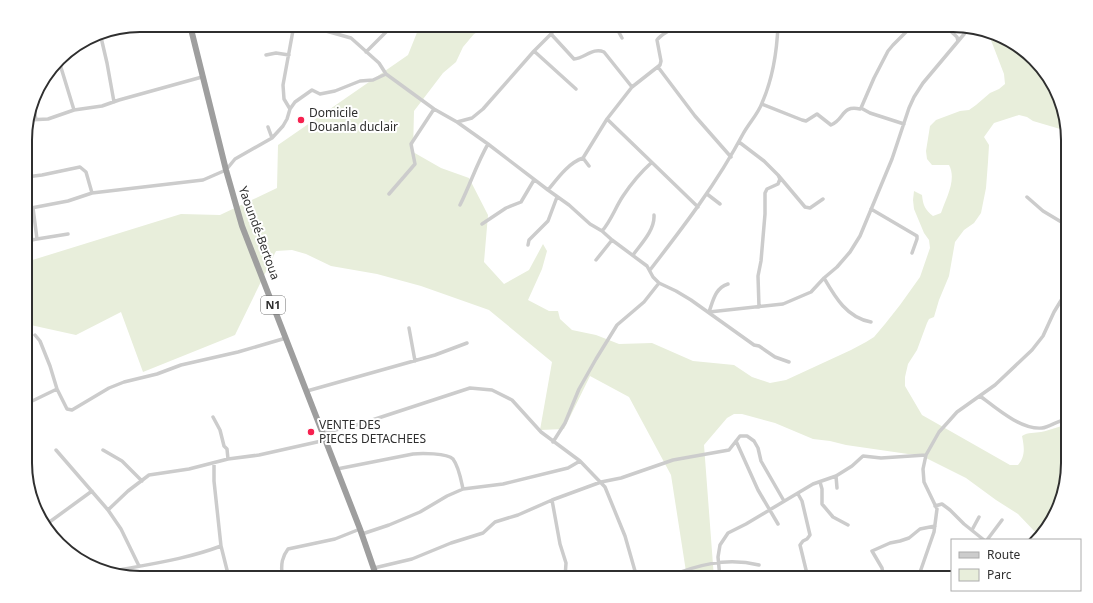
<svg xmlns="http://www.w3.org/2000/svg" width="1093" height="603" font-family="'Noto Sans',sans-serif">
	<rect width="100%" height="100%" fill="#fff"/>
	<path fill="#e8eedb" d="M420 25H490L474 34 463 47 456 62 443 73 414 111 413 152 441 168 469 178 488 215 484 262 504 284 529 270 543 244 547 251 542 269 528 300 549 311H558L560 319 572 330 596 335 619 344 652 343 693 361 734 365 752 377 770 383 786 380 851 350 866 342 874 337 885 324 900 305 920 277 930 248 929 240 924 233 914 209 913 200 914 191 922 195C923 205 925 210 933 216L941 213C946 198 957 180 949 165H932L927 159 926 151 930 126 936 120 960 111 969 110 976 105 990 93 999 89 1005 84 1004 74 989 35 1010 40 1024 53 1032 63 1034 62 1049 76 1067 131 1033 121 1027 117 1019 115 994 123 984 137 989 145 988 162 986 188 981 213 974 223 964 230 955 242 949 276 939 300 934 317 929 319 927 323 917 350 908 364 905 377V386L922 415 1010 465H1018C1026 456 1024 446 1022 436 1028 432 1035 433 1041 432 1051 430 1058 426 1068 425V470L1053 520 1038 535 1018 514 996 500 966 478 918 454H908L846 445 830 441 813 439 775 423 742 414H734L727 418 704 445 714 578H687L671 475 629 397 590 376 564 429 540 430 552 362 489 310 421 286 377 274 331 266 306 254 292 250 276 251 235 335 143 372 121 312 76 335 26 324V262L181 214 220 215 277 188 278 145 408 55Z"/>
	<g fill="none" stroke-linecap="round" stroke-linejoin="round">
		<path stroke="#ccc" stroke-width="3.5" d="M319 25 326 31 351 38 379 63 386 74 434 109 457 122 488 144 548 190 569 205 590 224 602 231 612 240 647 266 653 277 659 283 676 291 691 300 754 345 759 346 775 357 789 362
			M615 25 622 38
			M944 25 957 37 958 41
			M100 33 107 63 114 102
			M551 34 574 59C585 58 593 47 604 52L632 87
			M534 51 576 89
			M366 52 390 28 392 25
			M266 55 276 53 289 55
			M59 61 74 110
			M658 67 695 116 731 157
			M33 103 36 120
			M762 104 802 120 806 121 817 114 831 125C845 119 841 105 860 109L861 108 870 113 904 124
			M861 108 874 78 888 51 893 45 906 32 911 25
			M290 109 284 99 283 85 294 25
			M607 119 698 207
			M28 120 48 119 74 110 102 106 119 100 202 77
			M457 122 472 118 483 109 534 51 551 34 558 25
			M268 127 272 138
			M739 142 764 161 778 175 805 207 810 208 823 199
			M583 158 589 166
			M26 177 42 175 80 167 86 172 92 193
			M548 190C557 179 568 163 583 158L607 119 632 87 660 65 661 61 657 40C662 33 670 32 675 25
			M389 194 415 164 411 144 434 109
			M707 194 720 204
			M1027 197 1043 211 1068 226
			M460 205C470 185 477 163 488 144
			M26 209 68 201 92 193 203 180 226 170 235 159 272 138 283 126 287 119 290 109 295 102 312 90 320 94 335 91 360 81 373 80 386 74
			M871 209 917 236V239L912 253
			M482 224 506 208 521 202 534 180
			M602 231C611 221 615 208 623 196 631 184 640 173 651 163
			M37 239 68 234
			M26 241 37 239 33 208
			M528 245 529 240 548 221 557 197
			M633 255C641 244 655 230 654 215
			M596 260 612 240
			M650 270C684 226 717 183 743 134 749 123 758 114 762 103 773 78 777 51 778 25
			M824 278C835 297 847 318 871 322
			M759 307 758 276 761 261 765 214V193L767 189 778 184 780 179 778 175
			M709 312 783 304 811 292 824 278 837 267 850 252 860 236 892 159 909 108 914 97 923 83 965 33 969 29
			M709 312C713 301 715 288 728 284
			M409 328 415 361
			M35 335 40 341 50 366 57 389 67 409 72 410 109 388 124 382 157 374 181 365 238 352 286 338
			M307 391 435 355 467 343
			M980 396C996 408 1021 430 1042 428 1051 427 1058 419 1068 420
			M26 404 57 389
			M213 417 220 430 224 446 227 449 228 459
			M323 433 360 424 470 388 492 390 512 400 541 432 580 461 605 487 625 536 637 578
			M736 441 758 490 778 524
			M553 442 565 423 579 389 596 359 617 325 644 302 659 283
			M56 450 108 510 121 529 139 566
			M103 450 122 461 142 481
			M337 469 413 454C421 453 447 453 453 459 459 467 461 480 463 489
			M836 476 837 488
			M820 482 822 489V504L833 517 848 525
			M798 494 802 501 810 535 807 539 803 541 800 545 808 578
			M552 500 560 544 566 563 565 578
			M935 506 942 504 950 510 964 524 984 540
			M108 510 128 491 149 475 189 469 228 459 259 455 326 440
			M44 526 92 491
			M972 530 979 517
			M362 534 389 525 420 512 447 496 463 489 503 484 568 468 580 461
			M987 540 1002 520
			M221 546 229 578
			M374 568 412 559 451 543 483 533 495 522 518 515 552 500 601 482 621 478 673 460 729 450 740 436H747L754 441 758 448 761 461 784 501
			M114 571C150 564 187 559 221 546L214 481V463
			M282 574C281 564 282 557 288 549L335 539 360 529
			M665 578C696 565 726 557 759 565
			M720 578 718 557 720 545 728 533 746 524 813 484 836 476 852 466 863 456 881 458 926 455
			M884 578 882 568 872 551 890 543 900 541 909 538 920 529 935 526
			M918 578 934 532 937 509 924 482 923 469 926 455 939 432 949 421 957 412 995 385 1032 350 1043 336 1054 312 1068 289"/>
		<path stroke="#9e9e9e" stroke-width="6" d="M190 25 226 170 242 226 360 529 377 578"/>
	</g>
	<g fill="#f6214f" stroke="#fff" stroke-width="1.5">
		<circle cx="301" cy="120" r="4"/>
		<circle cx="311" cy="432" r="4"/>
	</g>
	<g text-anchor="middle" stroke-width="4" stroke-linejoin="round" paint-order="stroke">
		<rect fill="#fff" stroke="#6d6d6d" stroke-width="1" x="261" y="296" width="24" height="18" rx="3"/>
		<g font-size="11" font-weight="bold" fill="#2f2f2f">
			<text x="273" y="309">N1</text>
		</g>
		<g font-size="12" fill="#2f2f2f" stroke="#fff" text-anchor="start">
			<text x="309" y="117">Domicile<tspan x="309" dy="14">Douanla duclair</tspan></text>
			<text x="319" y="429">VENTE DES<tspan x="319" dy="14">PIECES DETACHEES</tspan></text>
		</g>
		<g font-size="12" fill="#2f2f2f" stroke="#fff">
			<text transform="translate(259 233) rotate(70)" y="4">Yaoundé-Bertoua</text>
		</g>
	</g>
	<path d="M0 0H1093V603H0ZM140 32H953A108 108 0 0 1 1061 140V463A108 108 0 0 1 953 571H140A108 108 0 0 1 32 463V140A108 108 0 0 1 140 32Z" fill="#fff" fill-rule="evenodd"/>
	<path fill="none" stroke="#2f2f2f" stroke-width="2" d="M140 32H953A108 108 0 0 1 1061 140V463A108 108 0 0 1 953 571H140A108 108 0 0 1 32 463V140A108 108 0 0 1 140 32Z"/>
	<rect x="951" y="539" width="130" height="52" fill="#ffffff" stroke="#acacac"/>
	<rect x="959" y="552" width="20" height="6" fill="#cccccc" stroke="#acacac"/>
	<text x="987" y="559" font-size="12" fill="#2f2f2f">Route</text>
	<rect x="959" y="569" width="20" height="12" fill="#e8eedb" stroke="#acacac"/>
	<text x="987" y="579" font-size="12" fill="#2f2f2f">Parc</text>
</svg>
